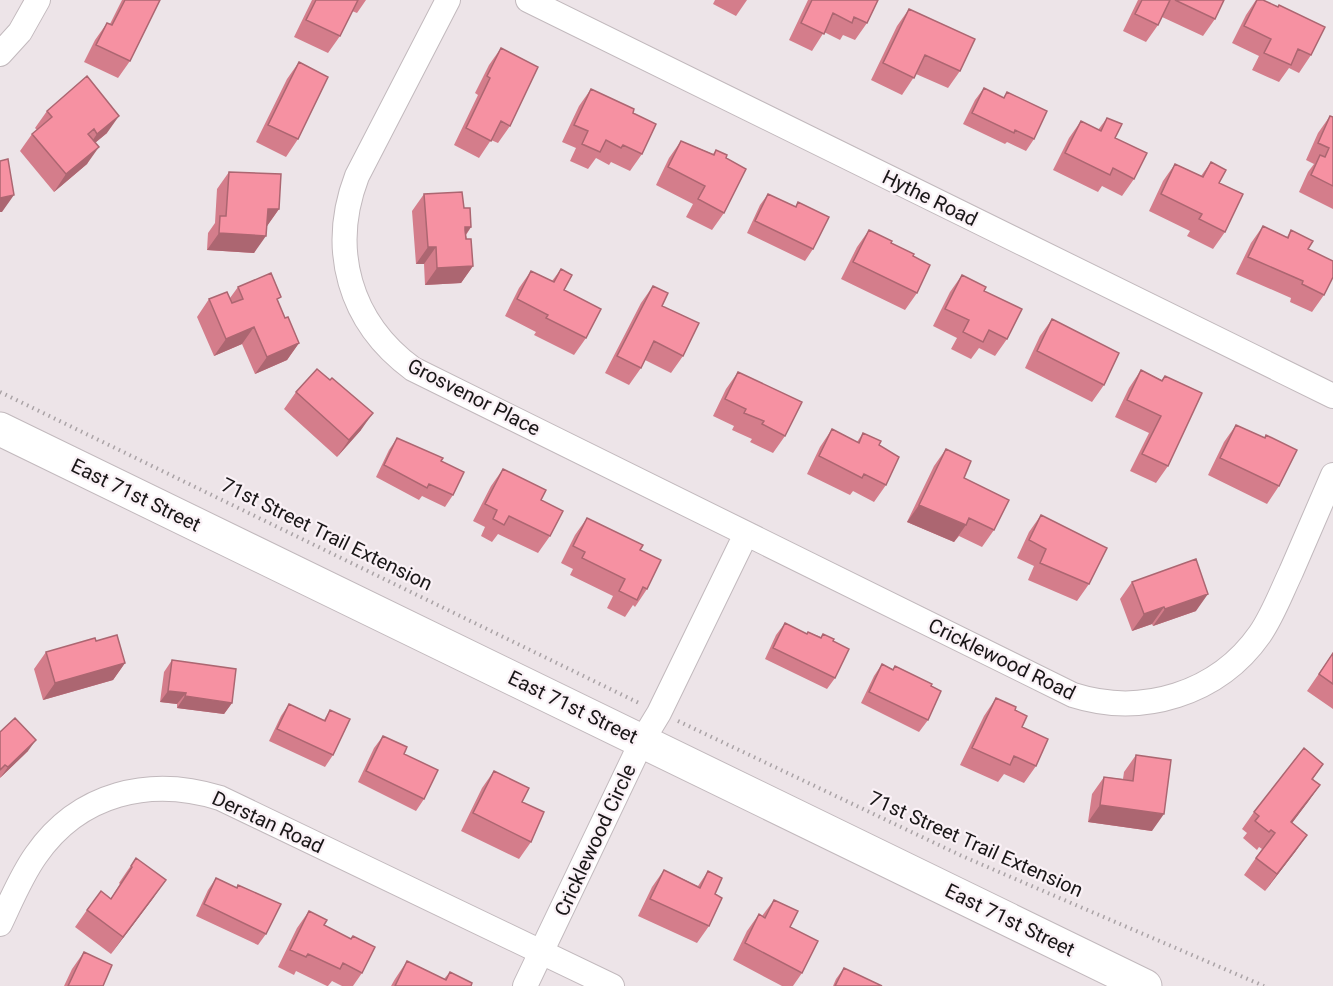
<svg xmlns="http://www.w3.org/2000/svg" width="1333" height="986" font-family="Roboto,sans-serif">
	<rect width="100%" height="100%" fill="#ede4e8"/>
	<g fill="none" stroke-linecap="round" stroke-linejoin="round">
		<g stroke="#c2b9bd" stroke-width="26">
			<path id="minor" d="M448 0 357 176C329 249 349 322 413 369L1073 695C1142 717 1218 694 1260 634 1273 615 1281 593 1291 572 1305 540 1319 507 1333 475
				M528 0 1333 396
				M0 54 20 32 38 0
				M0 924C11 901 21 876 36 855 79 793 150 776 220 798L612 986
				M525 986 642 741 659 713 746 534"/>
		</g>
		<g stroke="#c2b9bd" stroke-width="35">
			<path id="secondary" d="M0 429 1145 986"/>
		</g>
		<path stroke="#aaa3a6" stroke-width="4" stroke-dasharray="1.5 4.5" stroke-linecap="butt" d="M0 392 639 703
			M678 721 962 856 1264 986"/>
		<use href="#minor" stroke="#fff" stroke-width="24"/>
		<use href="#secondary" stroke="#fff" stroke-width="33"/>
	</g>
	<path fill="#d47d8b" d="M122 0H160L130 61 118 78 84 62 95 40 107 23 110 24Z
		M312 0H366L357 13 352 11 340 36 328 53 294 37Z
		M715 0H747L736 16 713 4Z
		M808 0H878L867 23 855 40 843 35 840 40 824 32 812 51 789 40Z
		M1138 0H1224L1215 19 1203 36 1162 17 1158 25 1146 42 1123 31Z
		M1256 0H1263L1311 55 1299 73 1289 68 1279 82 1252 70 1259 56 1232 43 1246 15Z
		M909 9 960 71 948 88 916 74 902 95 871 80 897 26Z
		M501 48 510 126 498 143 491 140 479 158 454 145 478 95 475 93 489 65Z
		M299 62 298 139 286 157 256 142 287 79Z
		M984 88 1003 98 1007 92 1034 139 1026 151 1007 142 1005 144 963 124 975 100Z
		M591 89 633 113 642 154 630 171 611 162 609 165 596 158 588 169 570 161 576 148 562 142 579 106Z
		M47 111 107 133 95 143 87 164 54 192 20 151 32 134 37 130 35 128Z
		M1330 116 1333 117V209L1299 192 1308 172 1314 164 1306 160 1318 133Z
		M1107 118 1115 138 1134 179 1122 196 1102 186 1098 192 1053 170 1069 138 1081 121 1098 130Z
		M681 141 713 154 716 150 726 158 724 213 712 230 686 217 693 204 656 185 669 158Z
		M1211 162 1219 183 1225 232 1213 249 1187 236 1190 231 1149 211 1163 181 1175 164 1201 176Z
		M229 172 279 209 267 226 254 253 207 250 208 233 215 223 217 189Z
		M424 194 471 227 466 235 473 266 461 283 425 285 424 264H416L412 211Z
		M768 194 795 207 798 202 813 249 805 261 747 233 760 205Z
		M1263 226 1287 237 1291 230 1308 249 1324 295 1312 312 1290 302 1291 298 1236 274 1251 243Z
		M869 230 913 256 917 293 905 310 841 279 857 247Z
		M561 269 564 290 586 338 574 355 534 335 536 332 505 316 519 288 531 271 552 281Z
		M962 275 984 291 1007 339 995 356 979 348 971 359 951 349 957 338 933 326 950 292Z
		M653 286 683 356 671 373 645 360 641 368 629 385 605 373 641 303Z
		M238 287 278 301 285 318 299 343 287 360 255 374 242 344 214 356 197 317 209 299 230 298Z
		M1052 319 1104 385 1092 402 1025 368 1040 336Z
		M1141 370 1162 380 1165 376 1168 466 1156 483 1130 471 1149 433 1115 417 1129 388Z
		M738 372 785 436 773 453 750 442 752 439 732 430 734 426 713 416 726 389Z
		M296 392 361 430 337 457 284 409Z
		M1236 425 1264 438 1266 435 1279 486 1267 504 1208 475 1224 442Z
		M832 429 857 442 863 433 879 445 886 485 874 502 853 491 850 495 807 474 820 447Z
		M397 438 441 461 453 495 445 507 422 496 419 500 376 477 389 450Z
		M946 449 994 530 982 547 959 536 954 542 907 522 934 466Z
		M503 469 541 500 550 536 538 553 498 534 492 542 481 536 485 527 473 521 491 486Z
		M1041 515 1089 584 1077 601 1028 580 1034 566 1017 558 1029 532Z
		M587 518 640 550 647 589 635 607 633 605 625 617 607 608 613 596 570 575 573 569 561 563 575 535Z
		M1132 582 1196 611 1153 626 1152 624 1132 631 1120 599Z
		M785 623 806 634 808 632 821 637 823 634 833 641 835 678 827 689 765 659 776 635Z
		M96 641 125 663 113 680 43 700 34 669 46 652Z
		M1333 653V709L1307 691Z
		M172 660 232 703 224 714 177 708V704L160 702 164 672Z
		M882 664 893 669 895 666 931 686 928 720 919 732 861 703 874 676Z
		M996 698 1015 710 1036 766 1024 783 1004 774 998 782 960 765 984 716Z
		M289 704 324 720 330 710 333 755 325 767 269 741 281 716Z
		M0 732 28 751 0 778Z
		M383 736 404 754 424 799 416 811 358 782 374 748Z
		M1136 755 1152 831 1088 822 1092 794 1104 777 1123 779 1124 772Z
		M1323 764 1313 779 1320 785 1292 823 1307 835 1295 852 1265 891 1244 875 1262 849 1259 847 1257 850 1243 838 1247 833 1242 829 1254 812Z
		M494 771 522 802 531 842 519 859 461 831 482 788Z
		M136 858 154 897 111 954 75 927 87 910 111 898 120 884 119 883Z
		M664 870 698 886 708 871 715 894 709 926 697 943 638 916 652 887Z
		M216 878 236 888 238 885 266 934 258 945 196 916 208 890Z
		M774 900 790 927 802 973 793 986H782L733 960 747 931 759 914 762 916Z
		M309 911 324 925 362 973 353 986H342L332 981 328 986H327L296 971 294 975 278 967 297 928Z
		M84 952 103 986H64L72 969Z
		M407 961 444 979 450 972 471 986H391L395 979Z
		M844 968 882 986H833L836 979Z"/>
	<path fill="#ac6671" d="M119 116 107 133 85 151 97 134Z
		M99 147 87 164 54 192 66 174Z
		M14 195 2 212H0V198Z
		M268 209H279L267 226Z
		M465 227H471L459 244Z
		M219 233 266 236 254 253 207 250Z
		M428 247H436L424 264H416Z
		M473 266 461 283 425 285 437 268Z
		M254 327 242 344 214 356 226 339Z
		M299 343 287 360 255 374 267 357Z
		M373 413 361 430 337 457 349 440Z
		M919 505 966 525 954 542 907 522Z
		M1208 594 1196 611 1153 626 1165 609Z
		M1164 607 1152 624 1132 631 1144 614Z
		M125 663 113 680 43 700 55 683Z
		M168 691 186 693 177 704 160 702Z
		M185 696 232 703 224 714 177 708Z
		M36 740 28 751 0 778 8 767Z
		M1320 785 1308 802 1279 840 1291 822Z
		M1100 805 1164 814 1152 831 1088 822Z
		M1307 835 1295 852 1265 891 1277 874Z
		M166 880 154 897 111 954 123 937Z"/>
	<path fill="#f691a2" stroke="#ac6671" stroke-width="1.5" d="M125 0H160L130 61 96 45 107 23 112 25Z
		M316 0H358L340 36 306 20Z
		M812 0H878L867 23 854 17 852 23 833 13 824 34 801 23Z
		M1142 0H1170L1158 25 1135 14Z
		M1175 0H1224L1215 19Z
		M1257 0H1263L1278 7 1279 5 1325 27 1311 55 1298 49 1291 65 1264 53 1271 39 1244 26Z
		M909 9 975 39 960 71 925 55 914 78 883 63Z
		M501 48 538 67 510 126 501 121 491 141 466 128 490 78 487 76Z
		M299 62 328 77 298 139 268 125Z
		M87 76 119 116 97 134 94 129 88 134 99 147 66 174 32 134 52 117 47 111Z
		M984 88 1004 98 1007 92 1047 111 1034 139 1015 130 1014 133 972 113Z
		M591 89 634 109 633 113 656 124 642 154 623 145 621 148 606 140 600 152 582 144 588 131 574 125Z
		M1330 116 1333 117V186L1311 175 1320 155 1325 157 1329 148 1318 143Z
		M1107 118 1122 124 1115 138 1147 153 1134 179 1113 168 1110 175 1065 153 1081 121 1101 131Z
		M681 141 714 155 716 150 727 155 726 158 746 169 724 213 698 199 705 186 668 167Z
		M8 159 14 195 0 198V161Z
		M1211 162 1226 170 1219 183 1243 194 1225 232 1199 219 1202 214 1161 194 1175 164 1203 177Z
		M229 172 281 174 279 209H268L266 236 219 233 220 216H226Z
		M462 192 464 208H470L471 227H465V230L466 239H471L473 266 437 268 436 247H428L424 194Z
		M768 194 796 207 798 202 829 217 813 249 755 221Z
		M1263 226 1288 238 1291 230 1313 241 1308 249 1333 261V277L1324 295 1302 284 1303 281 1248 257Z
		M869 230 892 241 891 243 914 254 913 256 930 265 917 293 853 262Z
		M561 269 572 275 564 290 601 309 586 338 546 318 548 315 517 299 531 271 554 282Z
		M271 273 281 297 277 299 285 318 288 317 299 343 267 357 254 327 226 339 209 299 227 292 232 303 243 299 238 287Z
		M962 275 986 287 984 291 1022 309 1007 339 989 330 983 342 963 332 969 320 945 309Z
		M653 286 668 293 662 306 699 323 683 356 654 341 641 368 617 356Z
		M1052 319 1119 353 1104 385 1037 351Z
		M317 369 330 380 332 378 373 413 349 440 296 392Z
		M1141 370 1162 381 1165 376 1202 393 1168 466 1142 454 1161 416 1127 400Z
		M738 372 802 402 785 436 762 424 764 421 744 413 746 409 725 399Z
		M1236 425 1265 438 1266 435 1297 450 1279 486 1220 458Z
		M832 429 859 443 863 433 881 441 879 445 899 457 886 485 864 474 862 478 819 456Z
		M397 438 443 458 441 461 464 472 453 495 429 484 427 488 384 465Z
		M946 449 971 461 964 478 1009 500 994 530 969 518 966 525 919 505Z
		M503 469 546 490 541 500 563 511 550 536 509 516 504 525 493 519 497 510 485 504Z
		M1041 515 1107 548 1089 584 1040 563 1046 549 1029 540Z
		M587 518 643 545 640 550 661 560 647 589 643 587 637 600 619 591 625 579 582 558 585 552 573 546Z
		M1196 559 1208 594 1165 609 1164 607 1144 614 1132 582Z
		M785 623 807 634 808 632 821 638 823 634 834 639 833 641 849 649 835 678 773 648Z
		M117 635 125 663 55 683 46 652 95 638 96 641Z
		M1333 653V684L1319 674Z
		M172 660 236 669 232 703 185 696 186 693 168 691Z
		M882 664 893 670 895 666 932 684 931 686 941 691 928 720 869 692Z
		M996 698 1016 707 1015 710 1027 716 1022 727 1048 739 1036 766 1014 756 1010 765 972 748Z
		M289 704 325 721 330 710 350 719 333 755 277 729Z
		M15 718 36 740 8 767 5 765 0 770V732Z
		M383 736 407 747 404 754 438 770 424 799 366 771Z
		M1304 748 1323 764 1312 779 1320 785 1291 822 1307 835 1277 874 1256 858 1275 833 1271 830 1269 832 1255 821 1259 816 1254 812Z
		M1136 755 1171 760 1164 814 1100 805 1104 777 1133 781Z
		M494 771 529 788 522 802 544 812 531 842 473 813Z
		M136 858 166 880 123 937 87 910 101 891 111 899 132 867 131 866Z
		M664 870 700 888 708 871 722 878 715 894 722 898 709 926 650 899Z
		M216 878 237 888 238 885 281 904 266 934 204 904Z
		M774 900 798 911 790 927 818 941 802 973 745 943 759 914 765 918Z
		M309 911 327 920 324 925 351 939 353 936 375 947 362 973 343 963 340 969 308 954 306 957 290 950Z
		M84 952 112 965 103 986H68Z
		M407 961 446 980 450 972 472 983 471 986H395Z
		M844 968 882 986H835Z"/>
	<g text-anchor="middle" stroke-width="4.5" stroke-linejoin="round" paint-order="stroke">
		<g font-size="20" fill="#191617" stroke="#faf1f6">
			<text transform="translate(930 198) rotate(26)" y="7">Hythe Road</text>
			<text transform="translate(474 397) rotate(27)" y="7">Grosvenor Place</text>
			<text transform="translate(136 495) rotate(26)" y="7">East 71st Street</text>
			<text transform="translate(327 534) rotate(26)" y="7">71st Street Trail Extension</text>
			<text transform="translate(1002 659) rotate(26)" y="7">Cricklewood Road</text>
			<text transform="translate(573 707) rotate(26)" y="7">East 71st Street</text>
			<text transform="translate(268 822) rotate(25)" y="7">Derstan Road</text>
			<text transform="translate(595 840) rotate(-65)" y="7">Cricklewood Circle</text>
			<text transform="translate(976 844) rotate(24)" y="7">71st Street Trail Extension</text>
			<text transform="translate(1010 920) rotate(26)" y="7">East 71st Street</text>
		</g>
	</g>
</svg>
